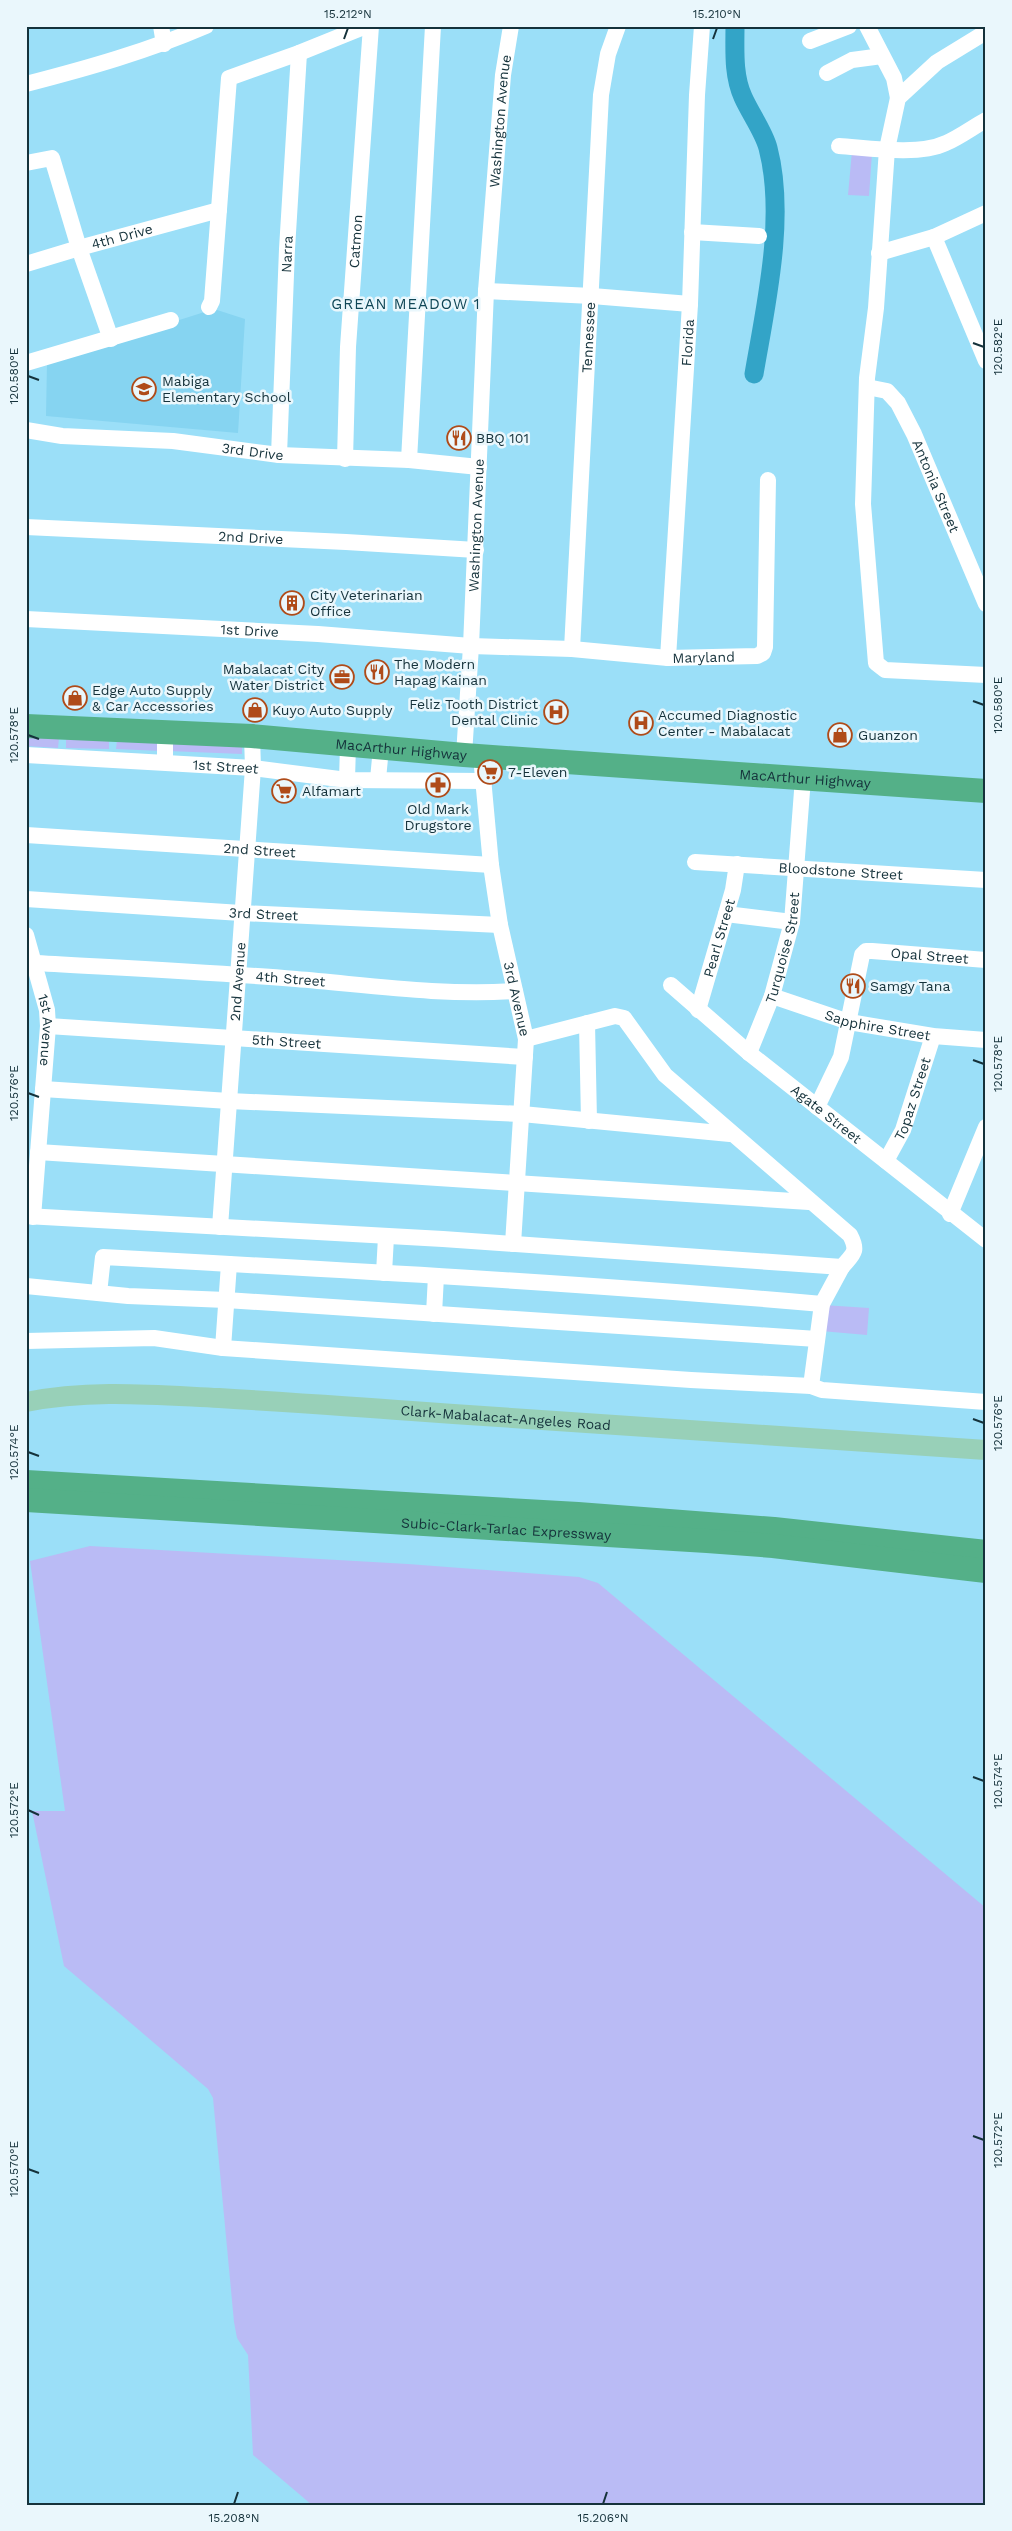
<svg xmlns="http://www.w3.org/2000/svg" width="1012" height="2531" font-family="'Work Sans',sans-serif">
	<rect width="100%" height="100%" fill="#9bdff8"/>
	<path fill="#86d4f1" d="M214 309 245 319 238 433 46 416 47 362Z"/>
	<path fill="#babbf5" d="M852 151 872 153 869 196 848 195Z
		M26 737 59 738 58 748 26 746Z
		M66 738 109 739V749L66 748Z
		M117 740 162 742V751L116 749Z
		M169 743 242 747V754L168 751Z
		M823 1305 869 1308 867 1335 821 1331Z
		M90 1546 408 1564 579 1577 598 1583 986 1908V2505H312L253 2455 248 2355 237 2338 234 2322 213 2098 208 2089 64 1966 32 1811H65L30 1561Z"/>
	<g fill="none" stroke-linecap="round" stroke-linejoin="round">
		<path stroke="#33a4c7" stroke-width="19" d="M735 26C735 50 733 75 743 97 750 113 764 132 768 148 786 217 766 304 754 374"/>
		<g stroke="#fff" stroke-width="16">
			<path d="M161 26 164 44"/>
			<path d="M867 26 894 78 898 98"/>
			<path d="M986 32 937 62 898 98 887 149 876 308 867 378 863 504 876 663 885 670 986 675"/>
			<path d="M810 41 849 26"/>
			<path d="M827 73 852 60 882 56"/>
			<path d="M26 84C88 68 148 51 206 26"/>
			<path d="M839 146C869 148 918 156 946 143 960 137 973 127 986 120"/>
			<path d="M26 163 52 158 79 248 111 339"/>
			<path d="M692 232 759 236"/>
			<path d="M934 237 986 361"/>
			<path d="M879 253 934 237 986 213"/>
			<path id="s1" d="M26 264 79 248 219 210"/>
			<path d="M486 291 592 296 690 304"/>
			<path d="M209 307 212 301 229 78 299 53 366 26"/>
			<path d="M26 363 171 320"/>
			<path id="s2" d="M867 387 887 391 898 403 914 434 986 604"/>
			<path id="s3" d="M26 430 62 436 173 441 279 455 409 460 479 467"/>
			<path id="s4" d="M279 455 287 249 299 53"/>
			<path id="s5" d="M345 459 348 347 371 26"/>
			<path d="M409 460 433 26"/>
			<path id="s6" d="M26 527 346 542 476 550"/>
			<path id="s7" d="M26 619 318 634 471 646 572 649 668 658 757 656 763 653 765 647 768 480"/>
			<path id="s8" d="M572 649 601 95 608 54 618 26"/>
			<path id="s9" d="M668 658 690 304 697 95 702 26"/>
			<path id="s10" d="M26 755 253 768 347 780 485 781"/>
			<path id="s11" d="M464 755 471 646 486 291 503 75 511 26"/>
			<path id="s12" d="M481 756 491 865 500 925 526 1039 513 1244"/>
			<path d="M165 762V732"/>
			<path d="M378 779 381 748"/>
			<path d="M347 780 348 745"/>
			<path id="s13" d="M26 835 491 865"/>
			<path id="s14" d="M695 862 986 880"/>
			<path id="s15" d="M26 899 241 913 500 925"/>
			<path d="M726 914 792 922"/>
			<path id="s16" d="M26 935 47 1010 48 1026 33 1217"/>
			<path id="s17" d="M36 963C123 968 209 972 296 979 369 985 442 996 515 991"/>
			<path id="s18" d="M671 985 749 1053 986 1240"/>
			<path id="s19" d="M772 996 849 1022 933 1036 986 1040"/>
			<path id="s20" d="M698 1010 733 890 737 864"/>
			<path d="M587 1023 589 1121"/>
			<path id="s21" d="M48 1026 525 1057"/>
			<path id="s22" d="M749 1053 772 996 792 922 803 778"/>
			<path d="M43 1089 229 1101 522 1114 730 1134"/>
			<path id="s23" d="M817 1107 841 1057 862 955 866 951H872L986 960"/>
			<path d="M38 1152 809 1202"/>
			<path id="s24" d="M886 1161 903 1130 933 1036"/>
			<path d="M950 1214 986 1127"/>
			<path d="M26 1216 443 1239 842 1267C853 1254 859 1252 850 1235L665 1075 624 1018 615 1016 526 1039"/>
			<path id="s25" d="M220 1227 253 768 252 736"/>
			<path d="M384 1273 386 1237"/>
			<path d="M26 1286 128 1296 226 1300 817 1339"/>
			<path d="M99 1293 103 1257C343 1270 583 1283 822 1304"/>
			<path d="M434 1314 436 1276"/>
			<path d="M26 1341 154 1338 223 1348 691 1380 811 1386 822 1390 986 1402"/>
			<path d="M223 1348 229 1264"/>
			<path d="M811 1386 822 1304 842 1267"/>
		</g>
		<path stroke="#98d0b8" stroke-width="20" id="s26" d="M26 1402C91 1389 154 1395 219 1398 283 1402 347 1406 412 1411 603 1425 794 1438 986 1450"/>
		<g stroke="#54b088" stroke-width="24">
			<path id="s27" d="M26 726 252 736 464 755 986 791"/>
			<path d="M26 1482 578 1514 774 1529 986 1552"/>
			<path id="s28" d="M26 1500 707 1541 773 1546 986 1571"/>
		</g>
	</g>
	<path fill="none" stroke="#15323b" stroke-width="2" d="M344 39 348 28M713 39 717 28M973 343 984 347M28 376 39 380M973 701 984 705M28 735 39 739M973 1060 984 1064M28 1093 39 1097M973 1419 984 1423M28 1452 39 1456M973 1777 984 1781M28 1810 39 1815M973 2136 984 2140M28 2169 39 2173M234 2504 238 2492M603 2504 607 2492"/>
	<defs>
		<g id="school-ring" transform="scale(1.25)"><circle r="9.5" fill="#eaf7fc" stroke="#af4b19" stroke-width="1.5"/><path d="M0-5L7-2L0 1L-7-2ZM-4 1L0 2.5L4 1V4Q0 6-4 4Z" fill="#af4b19"/></g>
		<g id="restaurant-ring" transform="scale(1.25)"><circle r="9.5" fill="#eaf7fc" stroke="#af4b19" stroke-width="1.5"/><path d="M-5-6h1v4h1v-4h1v4h1v-4h1v5L-1.5 .5V6h-2V.5L-5-1ZM5-6V6H3V1.5H1.5Q1.5-4 5-6Z" fill="#af4b19"/></g>
		<g id="building-ring" transform="scale(1.25)"><circle r="9.5" fill="#eaf7fc" stroke="#af4b19" stroke-width="1.5"/><path d="M-4-6H4V6H1V3H-1V6H-4ZM-2.5-4.3h1.7v1.8h-1.7ZM.8-4.3h1.7v1.8H.8ZM-2.5-1h1.7V.8h-1.7ZM.8-1h1.7V.8H.8Z" fill="#af4b19"/></g>
		<g id="office-ring" transform="scale(1.25)"><circle r="9.5" fill="#eaf7fc" stroke="#af4b19" stroke-width="1.5"/><path d="M-6-3h4V-5.5h4V-3h4V5H-6ZM-1-4.5V-3h2v-1.5ZM-6 0V1H6V0Z" fill="#af4b19"/></g>
		<g id="shop-ring" transform="scale(1.25)"><circle r="9.5" fill="#eaf7fc" stroke="#af4b19" stroke-width="1.5"/><path d="M-5-2.5h2.3a2.7 3.5 0 0 1 5.4 0H5L5.5 6h-11ZM-1.5-2.5h3a1.5 2.3 0 0 0-3 0Z" fill="#af4b19"/></g>
		<g id="hospital-ring" transform="scale(1.25)"><circle r="9.5" fill="#eaf7fc" stroke="#af4b19" stroke-width="1.5"/><path d="M-5-5h3v3.5h4V-5h3V5h-3V1.5h-4V5h-3Z" fill="#af4b19"/></g>
		<g id="supermarket-ring" transform="scale(1.25)"><circle r="9.5" fill="#eaf7fc" stroke="#af4b19" stroke-width="1.5"/><path d="M-6-5.5h2.5l.6 2H6L4.5 2H-2.5L-4.4-4H-6ZM-1.5 3.2a1.3 1.3 0 1 0 .1 0ZM3 3.2a1.3 1.3 0 1 0 .1 0Z" fill="#af4b19"/></g>
		<g id="pharmacy-ring" transform="scale(1.25)"><circle r="9.5" fill="#eaf7fc" stroke="#af4b19" stroke-width="1.5"/><path d="M-2-6h4v4h4v4h-4v4h-4v-4h-4v-4h4Z" fill="#af4b19"/></g>
	</defs>
	<g fill-rule="evenodd">
		<use href="#school-ring" x="144" y="389"/>
		<use href="#restaurant-ring" x="459" y="438"/>
		<use href="#building-ring" x="292" y="603"/>
		<use href="#restaurant-ring" x="377" y="672"/>
		<use href="#office-ring" x="342" y="677"/>
		<use href="#shop-ring" x="75" y="698"/>
		<use href="#shop-ring" x="255" y="710"/>
		<use href="#hospital-ring" x="556" y="712"/>
		<use href="#hospital-ring" x="641" y="723"/>
		<use href="#shop-ring" x="840" y="735"/>
		<use href="#supermarket-ring" x="490" y="772"/>
		<use href="#pharmacy-ring" x="438" y="785"/>
		<use href="#supermarket-ring" x="284" y="791"/>
		<use href="#restaurant-ring" x="853" y="986"/>
	</g>
	<g text-anchor="middle" stroke-width="5" stroke-linejoin="round" paint-order="stroke">
		<g font-size="14" fill="#15323b" stroke="#eaf7fc">
			<text dy="5" stroke="none"><textPath href="#s11" startOffset="635">Washington Avenue</textPath></text>
			<text dy="5" stroke="none"><textPath href="#s1" startOffset="100">4th Drive</textPath></text>
			<text dy="5" stroke="none"><textPath href="#s5" startOffset="218">Catmon</textPath></text>
			<text dy="5" stroke="none"><textPath href="#s4" startOffset="201">Narra</textPath></text>
			<text dy="5" stroke="none"><textPath href="#s8" startOffset="312">Tennessee</textPath></text>
			<text dy="5" stroke="none"><textPath href="#s9" startOffset="316">Florida</textPath></text>
			<text dy="5" stroke="none"><textPath href="#s3" startOffset="228">3rd Drive</textPath></text>
			<text dy="5" stroke="none"><textPath href="#s2" startOffset="128">Antonia Street</textPath></text>
			<text dy="5" stroke="none"><textPath href="#s11" startOffset="230">Washington Avenue</textPath></text>
			<text dy="5" stroke="none"><textPath href="#s6" startOffset="225">2nd Drive</textPath></text>
			<text dy="5" stroke="none"><textPath href="#s7" startOffset="224">1st Drive</textPath></text>
			<text dy="5" stroke="none"><textPath href="#s7" startOffset="679">Maryland</textPath></text>
			<text dy="5" stroke="none"><textPath href="#s27" startOffset="376">MacArthur Highway</textPath></text>
			<text dy="5" stroke="none"><textPath href="#s10" startOffset="200">1st Street</textPath></text>
			<text dy="5" stroke="none"><textPath href="#s27" startOffset="781">MacArthur Highway</textPath></text>
			<text dy="5" stroke="none"><textPath href="#s13" startOffset="234">2nd Street</textPath></text>
			<text dy="5" stroke="none"><textPath href="#s14" startOffset="146">Bloodstone Street</textPath></text>
			<text dy="5" stroke="none"><textPath href="#s15" startOffset="238">3rd Street</textPath></text>
			<text dy="5" stroke="none"><textPath href="#s20" startOffset="75">Pearl Street</textPath></text>
			<text dy="5" stroke="none"><textPath href="#s22" startOffset="111">Turquoise Street</textPath></text>
			<text dy="5" stroke="none"><textPath href="#s23" startOffset="229">Opal Street</textPath></text>
			<text dy="5" stroke="none"><textPath href="#s17" startOffset="255">4th Street</textPath></text>
			<text dy="5" stroke="none"><textPath href="#s25" startOffset="246">2nd Avenue</textPath></text>
			<text dy="5" stroke="none"><textPath href="#s12" startOffset="246">3rd Avenue</textPath></text>
			<text dy="5" stroke="none"><textPath href="#s19" startOffset="110">Sapphire Street</textPath></text>
			<text dy="5" stroke="none"><textPath href="#s16" startOffset="98">1st Avenue</textPath></text>
			<text dy="5" stroke="none"><textPath href="#s21" startOffset="239">5th Street</textPath></text>
			<text dy="5" stroke="none"><textPath href="#s24" startOffset="68">Topaz Street</textPath></text>
			<text dy="5" stroke="none"><textPath href="#s18" startOffset="202">Agate Street</textPath></text>
			<text dy="5" stroke="none"><textPath href="#s26" startOffset="481">Clark-Mabalacat-Angeles Road</textPath></text>
			<text dy="5" stroke="none"><textPath href="#s28" startOffset="481">Subic-Clark-Tarlac Expressway</textPath></text>
		</g>
		<g font-size="14" fill="#15323b" stroke="#eaf7fc" text-anchor="start">
			<text x="162" y="386">Mabiga<tspan x="162" dy="16">Elementary School</tspan></text>
			<text x="476" y="443">BBQ 101</text>
			<text x="310" y="600">City Veterinarian<tspan x="310" dy="16">Office</tspan></text>
			<text x="394" y="669">The Modern<tspan x="394" dy="16">Hapag Kainan</tspan></text>
			<text x="324" y="674" text-anchor="end">Mabalacat City<tspan x="324" dy="16">Water District</tspan></text>
			<text x="92" y="695">Edge Auto Supply<tspan x="92" dy="16">&amp; Car Accessories</tspan></text>
			<text x="538" y="709" text-anchor="end">Feliz Tooth District<tspan x="538" dy="16">Dental Clinic</tspan></text>
			<text x="272" y="715">Kuyo Auto Supply</text>
			<text x="658" y="720">Accumed Diagnostic<tspan x="658" dy="16">Center - Mabalacat</tspan></text>
			<text x="858" y="740">Guanzon</text>
			<text x="508" y="777">7-Eleven</text>
			<text x="302" y="796">Alfamart</text>
			<text x="438" y="814" text-anchor="middle">Old Mark<tspan x="438" dy="16">Drugstore</tspan></text>
			<text x="870" y="991">Samgy Tana</text>
		</g>
		<g font-size="15" letter-spacing="1" fill="#0f4656" stroke="#eaf7fc">
			<text x="406" y="309">GREAN MEADOW 1</text>
		</g>
	</g>
	<rect width="1012" height="2531" fill="none" stroke="#eaf7fc" stroke-width="55"/>
	<rect x="28" y="28" width="956" height="2476" fill="none" stroke="#15323b" stroke-width="2"/>
	<g font-size="12" text-anchor="middle" fill="#15323b">
		<text x="348" y="18">15.212°N</text>
		<text x="717" y="18">15.210°N</text>
		<text transform="translate(998 347) rotate(-90)" y="4">120.582°E</text>
		<text transform="translate(14 376) rotate(-90)" y="4">120.580°E</text>
		<text transform="translate(998 705) rotate(-90)" y="4">120.580°E</text>
		<text transform="translate(14 735) rotate(-90)" y="4">120.578°E</text>
		<text transform="translate(998 1064) rotate(-90)" y="4">120.578°E</text>
		<text transform="translate(14 1093) rotate(-90)" y="4">120.576°E</text>
		<text transform="translate(998 1423) rotate(-90)" y="4">120.576°E</text>
		<text transform="translate(14 1452) rotate(-90)" y="4">120.574°E</text>
		<text transform="translate(998 1781) rotate(-90)" y="4">120.574°E</text>
		<text transform="translate(14 1810) rotate(-90)" y="4">120.572°E</text>
		<text transform="translate(998 2140) rotate(-90)" y="4">120.572°E</text>
		<text transform="translate(14 2169) rotate(-90)" y="4">120.570°E</text>
		<text x="234" y="2522">15.208°N</text>
		<text x="603" y="2522">15.206°N</text>
	</g>
</svg>
